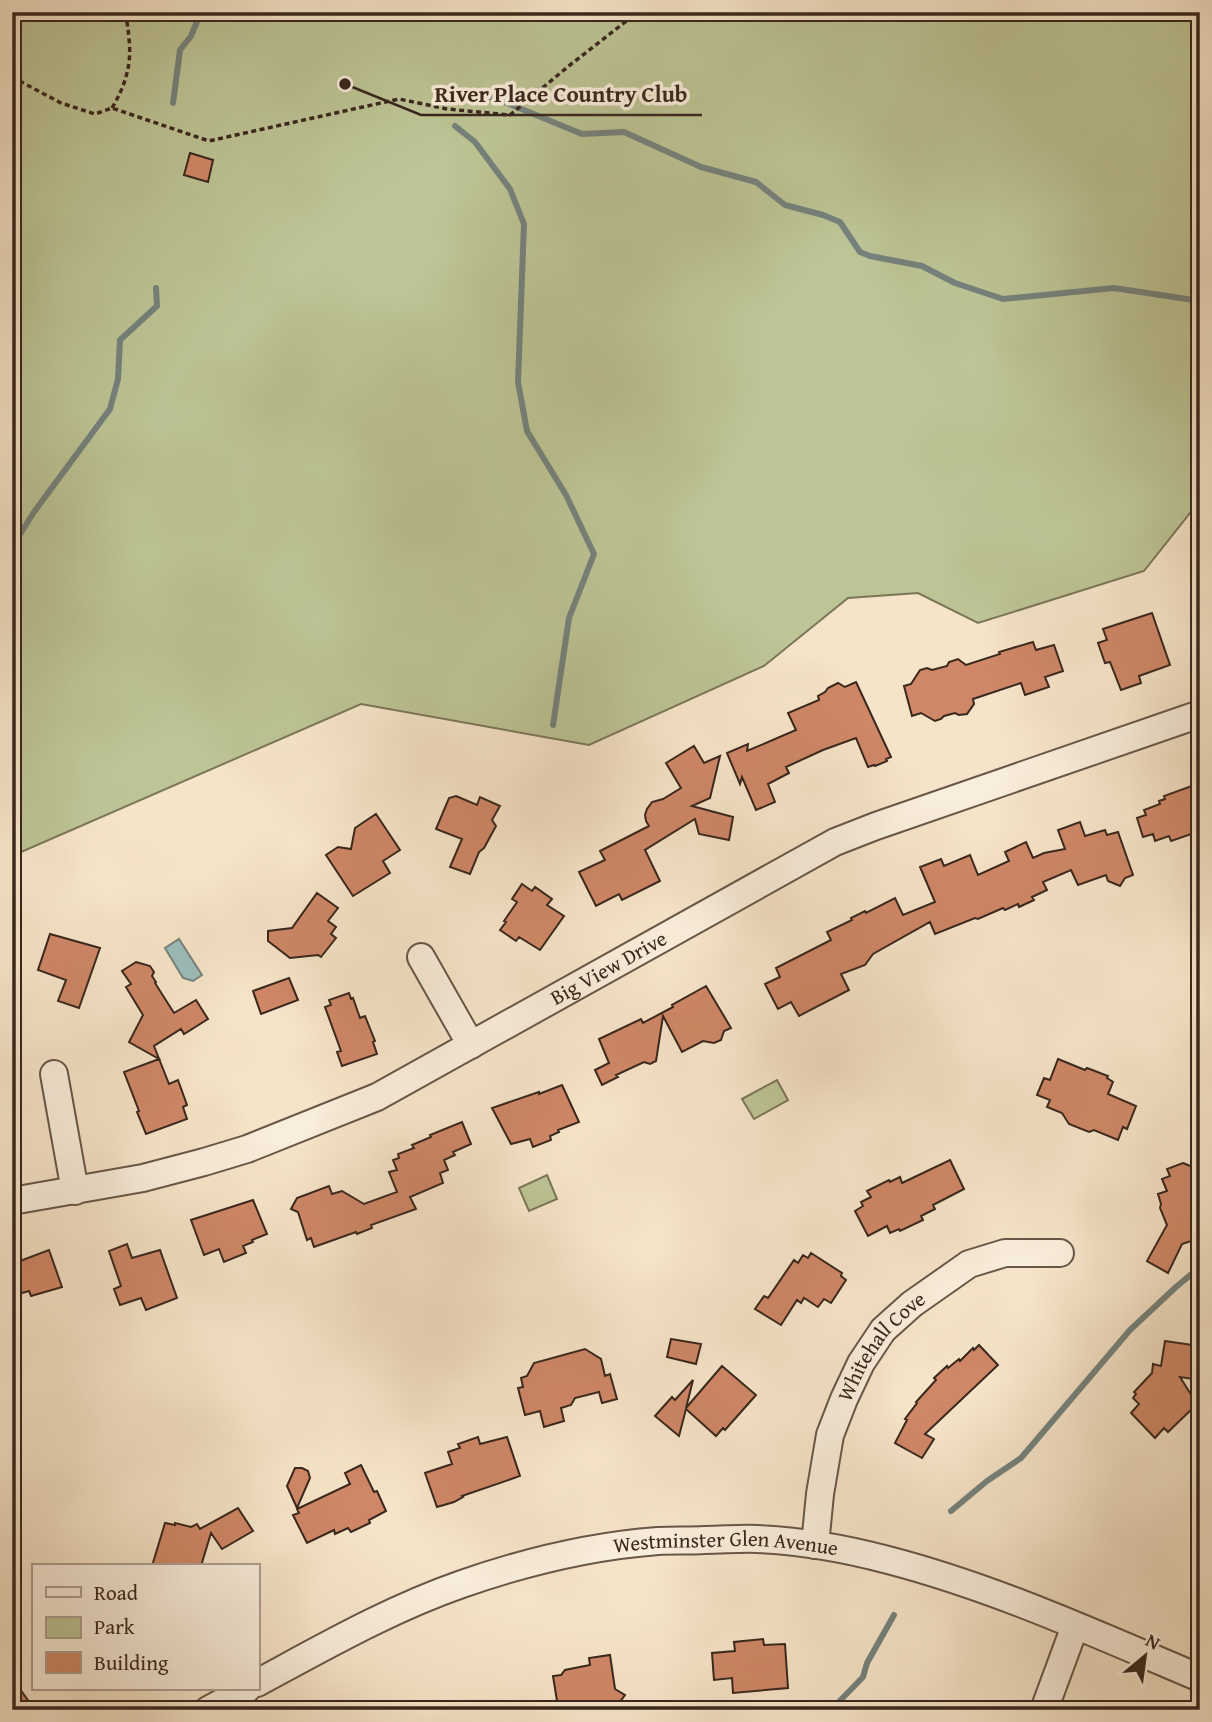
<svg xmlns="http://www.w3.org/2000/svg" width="1212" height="1722" font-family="'Gentium Book Plus',serif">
	<rect width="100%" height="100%" fill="#f6e4c8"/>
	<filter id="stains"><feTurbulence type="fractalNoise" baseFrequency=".00286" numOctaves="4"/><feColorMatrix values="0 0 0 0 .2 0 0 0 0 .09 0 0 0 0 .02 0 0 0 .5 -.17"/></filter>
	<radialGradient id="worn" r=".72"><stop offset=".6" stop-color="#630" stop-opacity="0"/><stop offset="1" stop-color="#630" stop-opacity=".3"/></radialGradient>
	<path fill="#bdc495" stroke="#7b7659" stroke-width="2" d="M12 12H1200V502L1198 503 1144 571 978 623 918 593 848 598 764 666 589 745 361 704 12 856Z
		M777 1080 788 1100 754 1119 742 1099Z
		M547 1175 557 1199 529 1211 519 1188Z"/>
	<path fill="#9dbebb" stroke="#75827c" stroke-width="2" d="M179 939 202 975 193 981 183 978 165 948Z"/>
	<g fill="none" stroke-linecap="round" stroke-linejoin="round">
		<path stroke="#75827c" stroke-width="6" d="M439 96 438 90 495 98 582 134 624 132 701 167 756 182 785 205 823 215 840 222 860 252 870 256 922 266 955 283 1003 299 1114 288 1200 301
			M173 103 180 50 191 36 201 12
			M455 126 475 142 510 189 524 224 518 382 527 431 566 495 594 554 569 618 553 725
			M12 547 34 512 110 409 118 379 120 340 157 306 156 288
			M951 1511 987 1481 1021 1458 1130 1330 1176 1287 1200 1267
			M831 1710 863 1677 867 1663 894 1615"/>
	</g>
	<path fill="#cf8767" stroke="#39271d" stroke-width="2" d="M190 153 213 160 208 182 184 175Z
		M1152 613 1170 665 1139 676 1141 683 1121 690 1110 662 1105 663 1098 643 1107 640 1103 629Z
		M1033 642 1036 650 1054 645 1063 671 1045 677 1049 687 1025 695 1021 683 973 699 974 704 967 714 959 715 955 713 944 716 941 719 935 721 921 713 912 716 904 686 911 684 920 670 927 668 932 670 947 666 949 662 958 659 966 665 1000 654 999 652Z
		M856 682 891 757 886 759 887 761 875 766 874 765 868 767 856 738 823 750 786 767 789 773 768 784 775 802 756 810 742 777 740 784 727 753 748 744 747 751 796 730 788 713 819 700 818 696 825 692 828 688 838 683 845 687Z
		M694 746 704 763 720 756 710 798 692 806 733 817 729 840 699 834 695 819 645 850 660 881 622 900 619 894 596 906 579 872 605 860 600 851 649 826 646 821 645 815 647 809 652 802 663 799 681 788 666 763Z
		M1200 783V831L1171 841 1169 836 1155 841 1153 834 1143 837 1137 818 1146 815 1144 810 1160 804 1159 801 1165 799 1164 796Z
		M456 796 477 805 480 797 500 806 492 820 496 826 484 848 479 852 470 874 450 867 462 839 436 829 449 798Z
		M376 814 400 850 383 861 390 873 353 896 326 855 338 847 351 849 355 828Z
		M1080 822 1085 836 1105 830 1107 835 1118 832 1133 875 1125 878 1120 886 1108 881 1106 875 1078 885 1071 870 1043 882 1047 890 1032 897 1034 900 1019 907 1018 904 1005 910 1003 908 978 919 975 918 935 934 930 922 873 954 865 965 841 974 849 990 799 1016 791 1002 778 1009 765 984 780 977 776 968 831 940 827 932 852 920 851 918 865 911 866 913 895 898 903 915 935 902 920 867 941 859 944 866 970 855 978 875 1009 861 1005 852 1026 842 1033 858 1044 853 1065 849 1058 830Z
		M522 884 532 891 535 887 552 899 547 905 564 916 540 950 519 937 516 941 500 930 506 922 504 921 517 902 512 899Z
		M317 893 338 908 328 921 336 927 331 934 336 938 321 957 318 955 290 958 268 941V931L292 928Z
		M50 934 100 948 79 1008 58 1001 66 980 38 970Z
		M136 962 150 966 154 972 152 976 156 982 155 983 174 1013 196 1000 208 1019 184 1034 181 1029 154 1046 169 1084 178 1080 187 1105 183 1107 187 1119 146 1134 137 1112 139 1111 124 1072 159 1059 129 1042 143 1015 126 987 131 984 122 971Z
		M289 978 298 1000 261 1014 253 991Z
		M706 986 731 1028 724 1031 721 1040 714 1043 703 1041 682 1052 663 1016 656 1061 650 1064 644 1062 616 1075 618 1077 602 1085 595 1070 609 1063 599 1039 641 1019 643 1023 673 1007 672 1005Z
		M349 993 351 999 353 998 360 1018 365 1016 375 1041 373 1042 377 1054 342 1066 337 1052 341 1051 325 1007 331 1005 329 1000Z
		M1058 1059 1085 1070 1087 1068 1108 1076 1107 1078 1113 1082 1108 1094 1136 1106 1127 1129 1123 1127 1118 1140 1094 1130 1089 1132 1069 1124 1062 1113 1047 1107 1050 1100 1037 1095 1044 1078 1050 1080Z
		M562 1085 579 1122 558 1130 559 1132 550 1136 551 1140 533 1147 530 1139 511 1144 492 1108 539 1092V1094Z
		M462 1122 471 1144 453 1152 455 1155 444 1160 448 1170 440 1173 443 1183 410 1197 416 1209 371 1225 372 1228 357 1234 356 1232 314 1247 311 1238 307 1240 298 1212 291 1209 297 1198 329 1186 332 1194 342 1191 364 1204 397 1192 389 1172 397 1170 393 1160 399 1158 398 1154 414 1148 412 1145 431 1137 430 1135Z
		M950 1160 964 1189 933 1205 935 1209 921 1216 923 1220 900 1231 899 1229 890 1233 887 1226 868 1236 855 1211 863 1206 861 1202 871 1197 867 1191 889 1180 890 1182 900 1177 902 1183Z
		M1183 1163 1200 1170V1238L1182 1244 1168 1273 1147 1261 1167 1225 1160 1208 1161 1204 1158 1194 1167 1191 1162 1179 1170 1176 1167 1169Z
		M253 1200 267 1234 252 1240 253 1242 243 1246 246 1253 224 1262 219 1249 204 1255 191 1220Z
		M127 1244 132 1258 160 1250 177 1298 146 1310 141 1298 120 1305 114 1289 121 1286 109 1251Z
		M49 1250 62 1287 31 1296 29 1291 12 1296V1264Z
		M811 1253 842 1273 841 1276 846 1280 831 1303 824 1299 818 1307 804 1298 801 1303 797 1300 781 1325 755 1309 764 1296 768 1298 794 1260 798 1263 803 1255 808 1258Z
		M671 1339 701 1344 696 1364 667 1357Z
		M1165 1341 1200 1346V1380L1180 1377 1197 1404 1168 1432 1164 1428 1155 1438 1131 1413 1139 1404 1133 1398 1136 1394 1134 1392 1152 1373 1153 1364 1161 1366Z
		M979 1345 998 1365 925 1434 934 1439 922 1458 895 1443 907 1420 905 1419 917 1403 916 1402 936 1380 934 1378 947 1366 948 1368 959 1359 960 1361 973 1348 974 1350Z
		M585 1349 601 1359 605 1376 610 1374 617 1399 602 1403 599 1392 575 1398 571 1405 561 1408 564 1421 544 1427 540 1411 525 1415 518 1388 523 1387 521 1378 527 1376 534 1363Z
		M722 1366 756 1395 725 1430 723 1428 716 1436 686 1409 679 1436 655 1416 672 1397 675 1400 693 1380 686 1408Z
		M478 1437 480 1444 507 1437 520 1476 462 1496 463 1497 454 1502 437 1507 425 1473 452 1464 448 1452 460 1448 458 1444Z
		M361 1465 374 1492 377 1491 386 1511 369 1520 370 1523 351 1532 348 1528 335 1534 334 1530 307 1543 293 1515 299 1513 297 1509 350 1484 345 1473Z
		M295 1468H302L308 1471 310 1478 297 1508 287 1486Z
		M238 1508 253 1531 222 1549 211 1533 201 1566H152L165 1523 175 1525V1523L191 1527 197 1524 200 1529Z
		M763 1639 764 1645 785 1644 788 1688 733 1693 732 1678 714 1680 712 1653 735 1651 734 1642Z
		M610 1655 615 1689 625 1695 614 1710H560V1706L558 1707 553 1676 561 1675 565 1670 590 1665 589 1658Z
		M12 1678 35 1710H12Z"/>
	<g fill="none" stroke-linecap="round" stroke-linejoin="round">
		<g stroke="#685648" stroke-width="30">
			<g id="minor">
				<path d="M421 957 471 1045"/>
				<path d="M54 1074 75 1191"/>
				<path id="s1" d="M12 1201 143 1178 204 1162 247 1149 377 1097 835 842 876 826 1200 714"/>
				<path id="s2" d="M815 1545 820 1494 830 1435 844 1399 861 1363 883 1330 912 1304 969 1264 1005 1253H1060"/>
				<path id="s3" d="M257 1683C324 1647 390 1609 462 1584 525 1562 591 1546 658 1541 673 1540 689 1541 705 1540 723 1540 741 1538 758 1539 801 1541 847 1549 888 1560 996 1588 1098 1635 1200 1678"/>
				<path d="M208 1710 247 1689"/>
				<path d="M1044 1710 1075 1626"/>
			</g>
		</g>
		<path stroke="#39271d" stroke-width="3.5" stroke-dasharray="5 3.5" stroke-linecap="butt" d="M12 77 61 103 95 114 112 108 209 141 399 99 447 109 510 115 570 65 638 12
			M112 108C125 86 132 65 129 39 128 29 128 21 123 12"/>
		<use href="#minor" stroke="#f9eddb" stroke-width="26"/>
	</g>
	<g text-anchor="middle" stroke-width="7" stroke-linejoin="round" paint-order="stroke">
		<g font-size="21" fill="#39271d" stroke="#f9eddb">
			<text dy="7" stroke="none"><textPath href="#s1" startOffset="646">Big View Drive</textPath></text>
			<text dy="7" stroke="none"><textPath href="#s2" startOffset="215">Whitehall Cove</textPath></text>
			<text dy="7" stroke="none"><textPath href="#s3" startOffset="497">Westminster Glen Avenue</textPath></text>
		</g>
	</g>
	<path fill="none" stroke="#39271d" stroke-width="2.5" d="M345 84L421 115H702"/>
	<circle fill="#39271d" stroke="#f9eddb" stroke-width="2.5" cx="345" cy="84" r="7"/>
	<g font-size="23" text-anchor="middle" font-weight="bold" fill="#39271d" stroke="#f9eddb" stroke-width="7" stroke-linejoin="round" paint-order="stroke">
		<text x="561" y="102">River Place Country Club</text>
	</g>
	<rect width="1212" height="1722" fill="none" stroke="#f6e4c8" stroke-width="42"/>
	<rect x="14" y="14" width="1184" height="1694" fill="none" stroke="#39271d" stroke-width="3.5"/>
	<rect x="21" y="21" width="1170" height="1680" fill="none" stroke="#39271d" stroke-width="2"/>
	<rect x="32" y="1564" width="228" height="126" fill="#f9eddb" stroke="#ac9e8f" stroke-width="2"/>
	<rect x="46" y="1587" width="35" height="10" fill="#f9eddb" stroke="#ac9e8f" stroke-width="2"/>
	<text x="94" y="1600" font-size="21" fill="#39271d">Road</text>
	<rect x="46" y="1617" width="35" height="21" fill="#bdc495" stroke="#ac9e8f" stroke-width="2"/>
	<text x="94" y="1634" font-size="21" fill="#39271d">Park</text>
	<rect x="46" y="1652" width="35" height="21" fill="#cf8767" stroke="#ac9e8f" stroke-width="2"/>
	<text x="94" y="1670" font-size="21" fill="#39271d">Building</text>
	<g transform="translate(1145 1656) rotate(29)" stroke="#f9eddb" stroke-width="5" paint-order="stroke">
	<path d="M0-5L12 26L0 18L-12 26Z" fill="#39271d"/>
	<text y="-10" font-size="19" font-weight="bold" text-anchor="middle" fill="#39271d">N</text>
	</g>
	<rect width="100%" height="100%" filter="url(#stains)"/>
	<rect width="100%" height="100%" fill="url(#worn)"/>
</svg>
